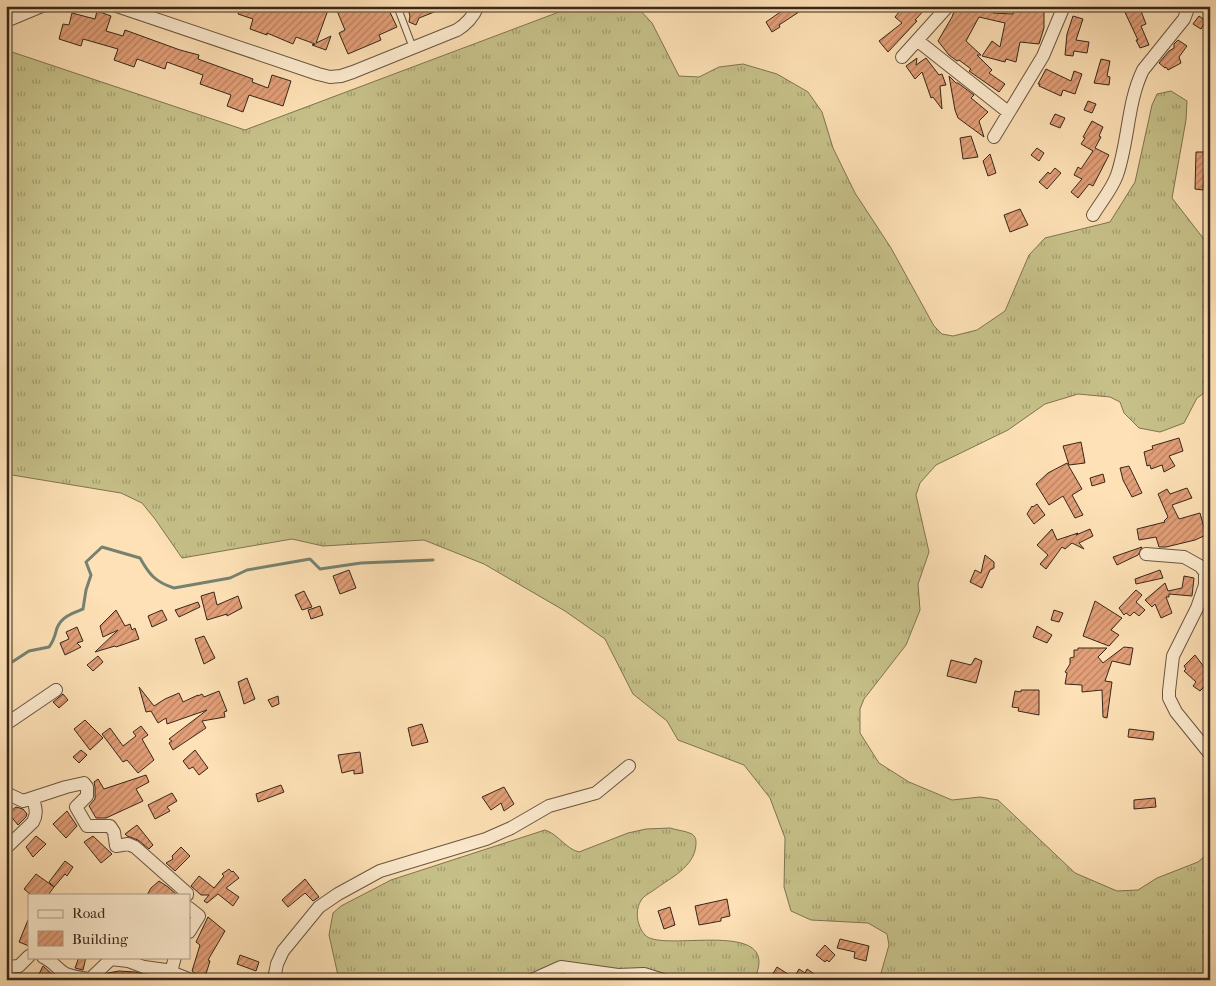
<svg xmlns="http://www.w3.org/2000/svg" width="1216" height="986" font-family="'IM FELL French Canon',serif">
	<defs>
		<pattern id="grass-tufts" width="24" height="20" patternUnits="userSpaceOnUse" patternTransform="scale(1.25)"><rect width="24" height="20" fill="#c7c189"/><path d="M3 7l-1-3M5 7V3M7 7l1-3M15 17l-1-3M17 17v-4M19 17l1-3" fill="none" stroke="#a29d6f"/></pattern>
		<pattern id="building-hatch" width="6" height="6" patternUnits="userSpaceOnUse" patternTransform="scale(1.25)"><rect width="6" height="6" fill="#e39f78"/><path d="M-1 1l2-2M0 6l6-6M5 7l2-2" fill="none" stroke="#b98262"/></pattern>
	</defs>
	<rect width="100%" height="100%" fill="#fee1b6"/>
	<filter id="stains"><feTurbulence type="fractalNoise" baseFrequency=".004" numOctaves="4"/><feColorMatrix values="0 0 0 0 .2 0 0 0 0 .09 0 0 0 0 .02 0 0 0 .5 -.17"/></filter>
	<radialGradient id="worn" r=".72"><stop offset=".6" stop-color="#630" stop-opacity="0"/><stop offset="1" stop-color="#630" stop-opacity=".3"/></radialGradient>
	<path fill="url(#grass-tufts)" stroke="#7f7452" d="M575 6 637 7 652 23 679 76 699 77 719 67 743 64 777 74 808 92 822 112 833 148 855 193 891 248 934 326 942 334 953 336 977 330 1005 311 1029 255 1045 238 1110 222 1135 182 1152 105 1157 94 1171 91 1187 101 1186 120 1172 198 1210 247V389L1197 398 1184 423 1160 432 1139 428 1124 413 1120 402 1110 397 1078 394 1045 404 1008 430 936 465 920 483 916 495 929 552 918 584 920 610 906 645 864 699 860 709V733L879 763 909 782 952 800 980 797 998 800 1075 873 1117 891 1138 890 1157 878 1198 862 1210 852V980H879L889 945 887 934 868 923 811 920 791 911 784 887 785 838 770 798 744 765 678 740 667 721 633 694 605 639 565 611 484 564 424 540 323 546 292 539 182 558 155 519 142 503 121 493 6 474V50L245 130Z
		M670 828C676 830 686 831 692 834 696 837 696 840 696 844 695 867 670 878 654 890 650 893 644 896 642 899 634 910 637 926 645 935 662 954 785 915 754 980H339L329 935 333 913 341 906 391 880 545 830C558 834 566 849 579 852L628 833 646 829Z"/>
	<g fill="none" stroke-linecap="round" stroke-linejoin="round">
		<path stroke="#768271" stroke-width="3" d="M6 666 29 651 49 647C54 641 55 635 57 628 62 616 73 613 83 609L86 590 91 575 86 562 102 547 140 558C149 574 155 582 174 588L230 578 247 570 310 559 320 569 361 563 433 560"/>
	</g>
	<path fill="url(#building-hatch)" stroke="#37271b" d="M241 6 258 10 260 6H316L328 10 316 43 331 36 326 50 312 45 315 44 296 37 293 44 267 33V35L250 29 253 19 238 14Z
		M335 6H387L397 27 379 35 381 40 348 54 339 33 345 30Z
		M407 6H447V7L419 18 416 25 409 22 410 16Z
		M789 6H808L779 25 780 27 772 32 766 22Z
		M904 6H928L915 20 917 21 888 52 879 41 902 23 895 17Z
		M956 6H976L994 11 993 13 1013 14 1014 6H1044V28L1039 44 1020 42 1016 62 1006 59 1005 62 982 56 992 41 1000 47 1005 23 979 17 966 41 981 55H977L992 70 989 73 1005 84 999 92 969 71 971 69 959 60 957 61 949 55 938 41 952 17Z
		M1122 6H1139L1146 24 1141 26 1149 45 1140 48 1136 40H1138Z
		M97 11 111 16 106 31 123 36 125 30 180 50 199 55 198 59 253 79 252 82 268 88 272 75 291 81 283 106 249 95 243 112 227 106 231 95 200 84 203 75 167 62 165 69 137 59 134 67 114 60 118 49 83 39 81 46 59 39 63 24 69 25 72 13 95 19Z
		M1073 16 1083 19 1076 40 1089 42 1087 53 1074 51 1073 56 1065 55 1067 34Z
		M1199 16 1206 21 1201 29 1193 24Z
		M1178 40 1187 46 1179 57 1181 63 1168 70 1166 67 1165 68 1159 63 1169 51 1174 48V44Z
		M917 58 916 65 926 58 939 75 942 74 946 85 940 86 942 109 933 97 931 98 922 72 915 79 906 66Z
		M1101 59 1110 61 1107 76 1110 77 1109 85 1094 83Z
		M1046 69 1071 81 1074 71 1082 74 1075 94 1063 90 1061 96 1039 86 1040 84H1038Z
		M949 76 956 83H958L974 95 971 98 988 112 979 121 984 137 958 118 955 110Z
		M1088 101 1096 104 1092 113 1084 110Z
		M1055 114 1065 118 1060 128 1050 124Z
		M1092 121 1103 127 1099 136 1101 137 1095 148 1109 155 1093 186 1089 184 1078 198 1071 192 1082 179 1074 175 1078 167 1081 169 1093 151 1081 144 1085 138 1083 137Z
		M971 136 978 157 963 159 960 138Z
		M1037 148 1044 153 1039 161 1031 155Z
		M1196 152H1209V163H1205L1203 190 1195 189Z
		M990 154 996 173 988 176 983 161Z
		M1055 168 1061 173 1047 189 1039 182 1048 172 1050 174Z
		M1020 209 1028 225 1010 232 1004 215Z
		M1179 438 1183 451 1169 456 1175 466 1164 472 1162 465 1151 469 1150 465 1147 466 1144 452 1153 449 1152 446Z
		M1081 442 1085 463 1069 465 1063 446Z
		M1067 463 1082 489 1072 495 1083 515 1075 518 1063 496 1049 505 1036 484 1048 473Z
		M1129 466 1142 493 1132 497 1123 480 1120 468Z
		M1103 474 1105 482 1092 486 1090 478Z
		M1187 488 1192 498 1172 505 1179 519 1200 513 1206 535 1195 540 1166 547H1159L1156 537 1139 540 1137 529 1165 522 1164 521 1168 517 1158 494 1167 489 1170 494Z
		M1037 504 1045 515 1034 524 1027 514 1032 506 1033 507Z
		M1052 529 1057 540 1078 533 1076 535 1090 529 1093 536 1079 543 1084 549 1072 543 1065 549 1062 547 1046 569 1040 564 1048 555 1037 545Z
		M1142 547 1138 555 1117 565 1113 557Z
		M985 555 994 562V568L990 570 982 588 970 582 975 570 981 573Z
		M349 570 356 588 340 594 333 576Z
		M1160 570 1163 578 1136 584 1135 579Z
		M1184 576 1194 578 1192 596 1169 594V597H1166L1172 613 1161 618 1155 604 1152 607 1145 600 1165 583 1168 591 1182 588Z
		M1136 590 1142 595 1136 602 1145 610 1139 616 1134 612 1130 616 1126 613 1124 615 1119 608Z
		M304 591 312 607 302 610 295 595Z
		M214 592 217 605 238 596 242 608 227 616V614L207 620 201 596Z
		M1095 601 1122 618 1111 630 1119 635 1109 646 1083 636Z
		M198 602 200 607 179 617 175 610Z
		M320 606 323 615 311 619 308 610Z
		M116 610 125 626 130 624 132 630 135 628 139 639 116 647 115 646 95 652 118 630 103 637 100 626Z
		M162 610 167 620 152 627 148 616Z
		M1054 610 1063 613 1059 622 1051 620Z
		M1037 626 1052 635 1047 643 1033 637Z
		M77 627 83 641 77 643 81 647 65 655 60 643 69 639 66 632Z
		M204 636 215 658 204 664 195 639Z
		M1124 647 1133 648 1130 665 1112 661 1105 681 1112 682 1107 718 1103 717 1102 690 1082 692V685L1065 684 1067 673 1065 672 1070 664V658L1074 657V650H1078V648H1107L1098 657 1103 663Z
		M1195 655 1210 675V681L1200 691 1193 686 1196 682 1184 671 1186 669 1184 666Z
		M98 656 103 662 93 671 87 665Z
		M975 658 982 661 976 683 947 676 951 660 971 665Z
		M247 678 255 699 244 704 238 682Z
		M139 687 154 706 165 699 179 693 183 702 198 695V696L202 694 204 697 219 691 227 711 224 712 225 717 202 721 206 728 173 750 169 743 172 741 169 739 207 710 167 724 166 718 158 723 151 711 146 712Z
		M1021 690H1039V715L1018 711 1019 708 1012 707 1015 691 1021 692Z
		M63 694 68 700 59 708 53 702Z
		M278 696 279 704 272 707 268 700Z
		M85 720 103 738 90 750 74 729Z
		M422 724 428 742 412 746 408 728Z
		M141 726 148 735 142 739 154 760 138 773 127 760 123 762 102 734 110 728 123 746 136 736 133 732Z
		M1129 729 1154 732 1153 740 1128 737Z
		M81 750 87 755 79 763 73 757Z
		M195 750 208 768 199 775 193 767 189 769 183 761Z
		M360 752 363 773 354 774V770L342 773 338 755Z
		M146 775 149 782 136 789 143 801 106 818H96L89 806 95 799V787L94 782 98 779 104 789Z
		M281 785 284 792 258 802 256 794Z
		M504 787 514 804 504 811 501 803 491 810 482 797Z
		M172 793 177 801 167 807 170 811 155 819 148 805Z
		M1155 798 1156 807 1134 809V800Z
		M16 807 23 809 27 814 26 817 18 825 8 813Z
		M67 811 77 826 66 838 53 824Z
		M137 825 153 845 149 849 138 840 127 836 125 834Z
		M36 836 46 844 33 857 26 847Z
		M93 836 112 854 101 863 84 842Z
		M181 847 190 856 175 871 166 863 173 859 172 856Z
		M65 861 73 867 67 876 65 874 54 887 49 882Z
		M229 869 232 872 233 871 239 878 226 888 239 897 233 906 218 894 207 903 204 901 209 895H201L191 886 199 876 214 888 224 876 222 874Z
		M36 874 54 887 48 895H31L24 889Z
		M305 879 319 897 313 901 305 893 288 907 282 900Z
		M159 881 168 887 177 895H147L151 888Z
		M727 899 730 916 721 918V921L699 925 695 906Z
		M670 907 675 925 664 929 658 911Z
		M208 917 225 931 208 960 210 961 204 980H199L197 975 192 971 200 945 196 942Z
		M28 920H29V946L19 942Z
		M840 939 869 946 866 961 854 958 855 952 837 948Z
		M825 945 835 955 829 962 827 960 825 962 816 955Z
		M240 955 259 962 256 971 237 964Z
		M79 957H86L83 970 75 968Z
		M43 966 55 977 60 980H36Z
		M777 967 794 978 799 969 805 973 807 969 823 980H769Z
		M119 971 135 972 151 976V980H101L108 973Z"/>
	<g fill="none" stroke-linecap="round" stroke-linejoin="round">
		<g stroke="#695642" stroke-width="8">
			<path id="service" d="M397 6 413 48"/>
		</g>
		<g stroke="#695642" stroke-width="14">
			<path id="minor" d="M117 6 318 74 330 77 341 76 353 72 457 30C467 24 473 17 478 6
				M6 21 42 6
				M918 41 1008 112
				M902 57 948 6
				M994 137 1043 56 1064 6
				M1093 215C1101 202 1112 189 1117 175 1129 140 1127 103 1143 70L1184 19 1189 6
				M1146 554 1184 557 1200 566 1205 572V585L1197 608 1173 656 1169 691V698L1176 712 1210 754
				M6 724 56 690
				M6 793 23 801 66 787 84 783 87 787V796L76 807 87 826H110L114 832 116 846 128 844 135 847 187 893V895
				M6 848 33 822C38 813 35 807 33 798
				M189 908 199 916 189 932
				M43 957C53 961 58 970 66 974 73 977 83 978 90 979L111 959 128 961 144 967 166 970 191 980
				M6 967 19 966 29 956
				M171 972 175 957
				M276 980 275 974 277 964 283 951 319 907 338 894 380 871 486 839 511 828 549 806 596 793 629 766
				M532 980 561 967 618 975 644 974 663 980"/>
		</g>
		<use href="#service" stroke="#feecd0" stroke-width="6"/>
		<use href="#minor" stroke="#feecd0" stroke-width="12"/>
	</g>
	<rect width="1216" height="986" fill="none" stroke="#fee1b6" stroke-width="25"/>
	<rect x="8" y="8" width="1201" height="971" fill="none" stroke="#37271b" stroke-width="2.5"/>
	<rect x="12" y="12" width="1191" height="961" fill="none" stroke="#37271b"/>
	<rect x="28" y="894" width="162" height="65" fill="#feecd0" stroke="#ae9d88"/>
	<rect x="38" y="910" width="25" height="8" fill="#feecd0" stroke="#ae9d88"/>
	<text x="72" y="918" font-size="15" fill="#37271b">Road</text>
	<rect x="38" y="931" width="25" height="15" fill="url(#building-hatch)" stroke="#ae9d88"/>
	<text x="72" y="944" font-size="15" fill="#37271b">Building</text>
	<rect width="100%" height="100%" filter="url(#stains)"/>
	<rect width="100%" height="100%" fill="url(#worn)"/>
</svg>
